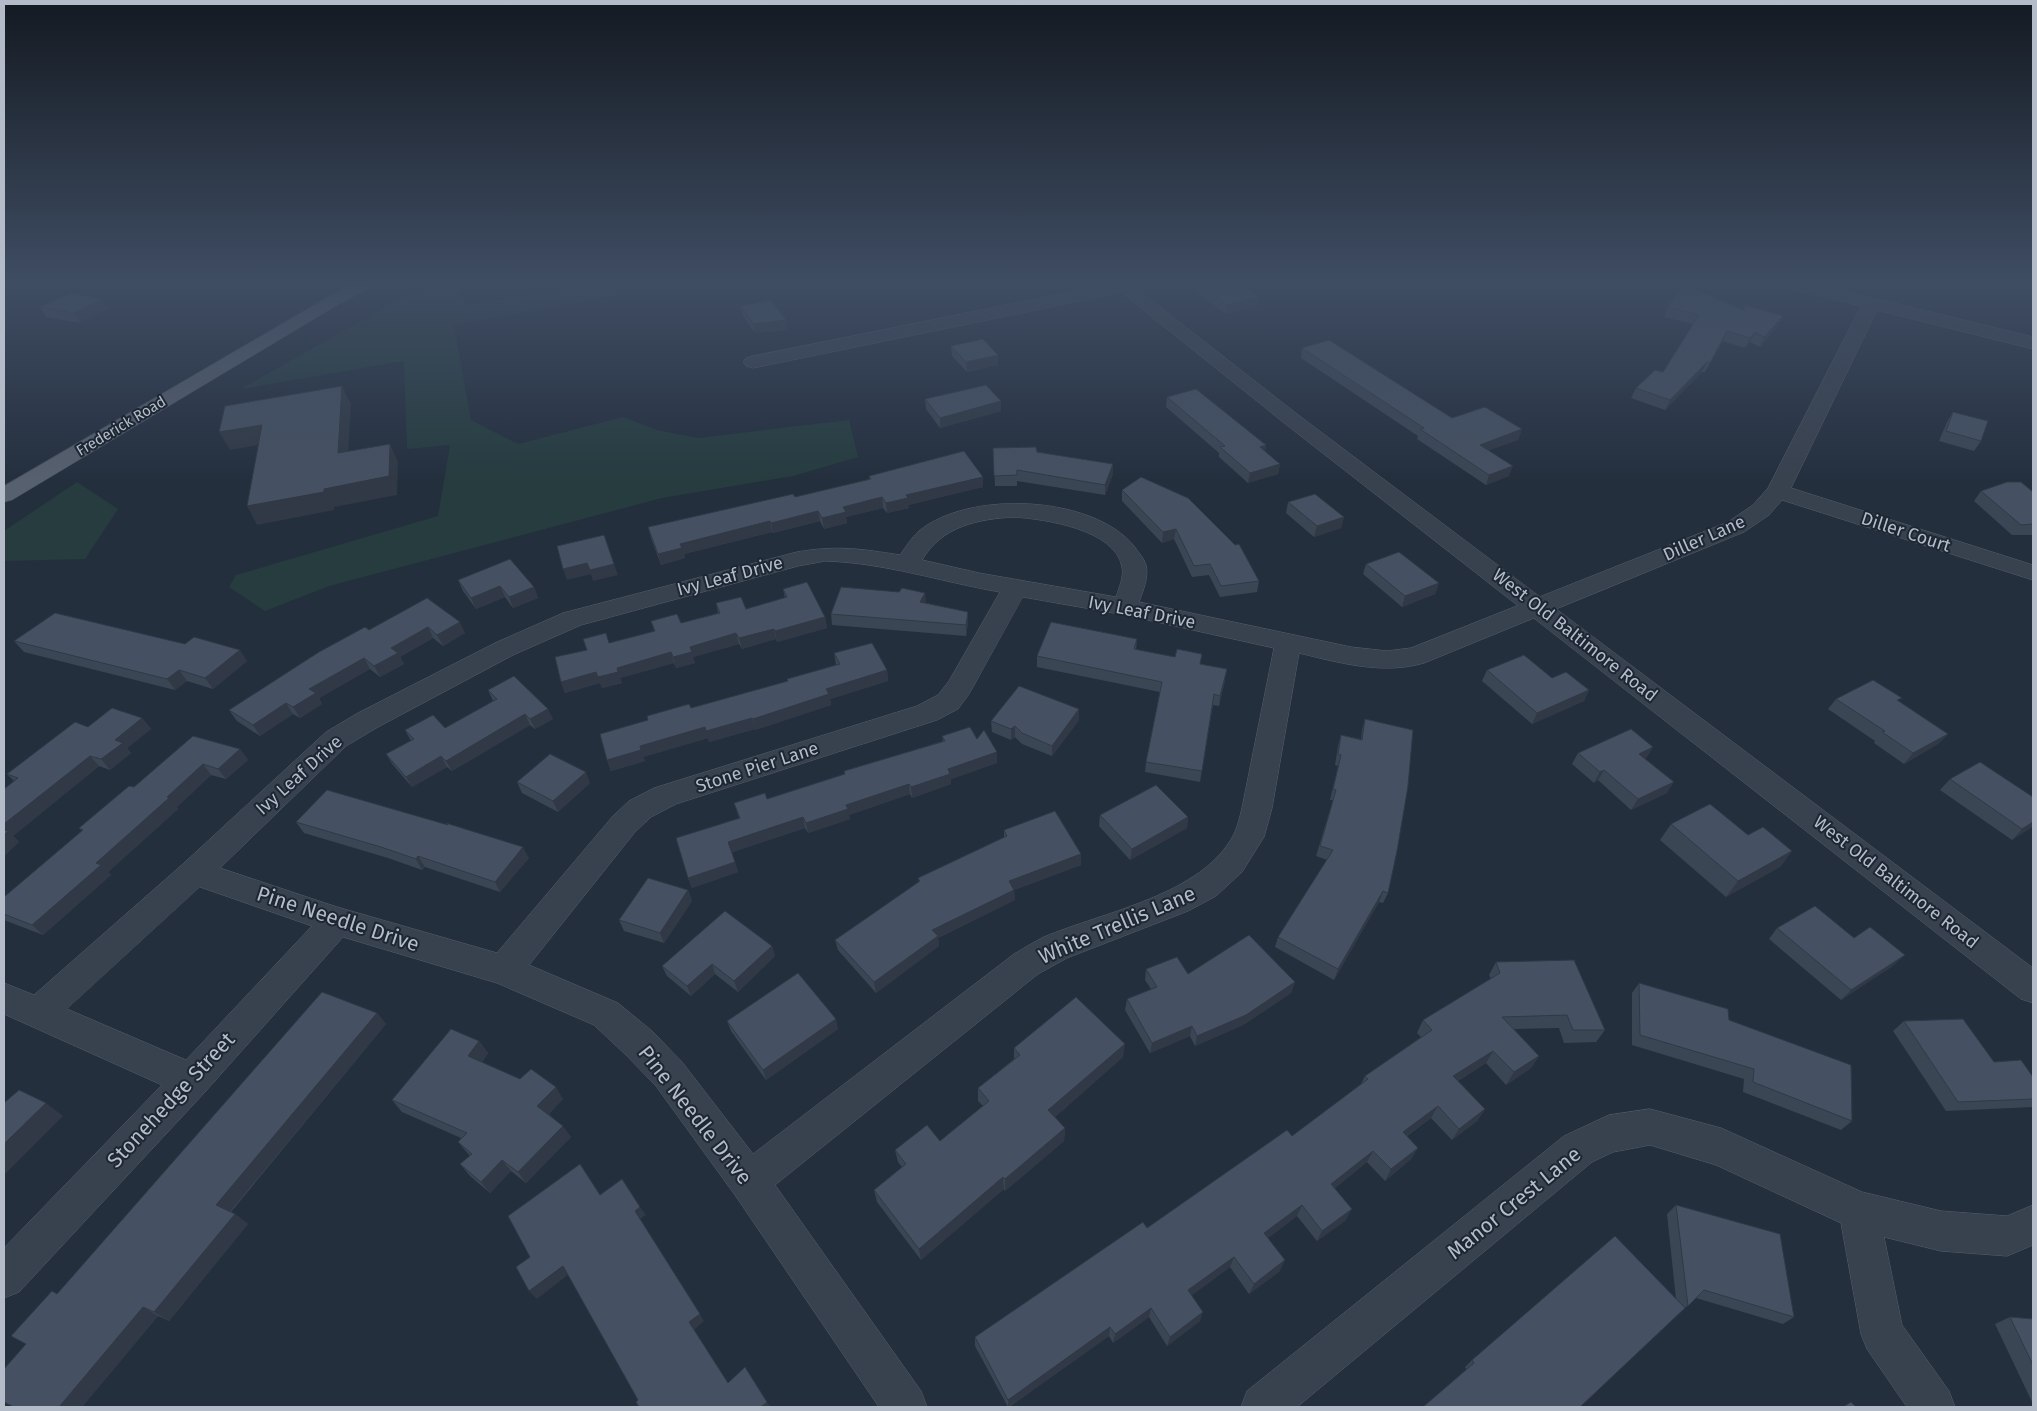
<svg xmlns="http://www.w3.org/2000/svg" width="2037" height="1411" font-family="'Fira Sans',sans-serif">
	<rect width="100%" height="100%" fill="#242f3e"/>
	<path fill="#263c3f" d="M435 282H457L465 306 596 282H694L454 325 471 420 518 444 623 417 657 430 698 438 849 420 858 457 793 476 662 498 329 586 265 611 229 587 236 575 438 516 450 445 407 449 404 361 241 389 357 323Z
		M77 482 118 509 85 559 4 561V531Z"/>
	<g fill="none" stroke-linecap="round" stroke-linejoin="round">
		<g stroke="#565f6c" stroke-width="1">
			<path id="minor" d="M1121 282 1129 283 1132 287 1129 291 753 368 746 366 743 362 746 358 753 356Z
				M1778 282H1808L2033 337V349L1877 310 1791 488 2033 565V580L1782 500 1769 515 1744 532 1424 663C1383 675 1340 663 1299 653L1272 808 1264 837 1242 872 1216 896 1188 911 1067 958 1038 974 775 1185 921 1391 927 1407H879L735 1195 656 1086 626 1055 594 1025 497 983 343 937 205 1092 19 1292 4 1298V1248L162 1085 4 1014V983L34 995 184 863 326 732 358 713 495 643 563 613 797 552C838 545 861 549 900 555 906 547 911 538 919 531 969 490 1092 495 1134 546 1138 552 1144 558 1146 565 1149 577 1143 591 1139 602L1351 647 1387 651 1411 648 1728 522 1753 505 1768 488 1861 306 1780 286ZM1014 517C1044 519 1115 529 1122 567 1124 577 1119 588 1116 597L979 573 922 560C942 526 978 519 1014 517ZM826 561C886 563 942 582 1000 592L949 681 938 695 917 706 654 788 629 801 613 816 497 953 337 907 220 868 346 746 378 727 513 655 581 625 798 566ZM1023 597 1125 615 1274 648 1242 808C1240 816 1238 826 1234 834 1203 895 1103 912 1044 937 1034 942 1024 948 1014 954L753 1154 682 1062 652 1031 618 1003 529 965 635 832 651 817 676 804 937 720 958 709 969 694ZM200 887 312 926 186 1060 67 1009Z
				M1650 1109 1721 1128 1862 1192 1941 1211 2007 1216 2033 1205V1245L2007 1256 1941 1251 1884 1237 1902 1325 1949 1391 1955 1407H1907L1867 1349 1861 1334 1841 1223 1716 1165 1650 1145 1613 1152 1592 1162 1297 1407H1241L1247 1391 1564 1136 1609 1115Z"/>
		</g>
		<g stroke="#565f6c" stroke-width="1">
			<path id="tertiary" d="M1109 282H1128L1297 414 2033 968V1003L2021 999 1283 422Z"/>
		</g>
		<g stroke="#414a57" stroke-width="1">
			<path id="primary" d="M354 282H375L373 286 334 307 12 500 4 502V486Z"/>
		</g>
		<use href="#minor" fill="#38414e" fill-rule="evenodd"/>
		<use href="#tertiary" fill="#38414e" fill-rule="evenodd"/>
		<use href="#primary" fill="#56606e" fill-rule="evenodd"/>
	</g>
	<path fill="#3b4654" d="M1196 282H1238L1259 297 1258 307 1226 314 1195 291Z
		M1512 282H1536L1529 288Z
		M1745 305 1778 326 1760 347 1750 342 1745 348 1723 341 1705 372H1702L1665 410 1631 398 1636 388 1663 372 1693 324 1664 317 1668 307 1743 310Z
		M741 306 786 320 788 330 755 333 743 316Z
		M40 307 109 308 80 323 46 317Z
		M951 346 998 355V365L967 372 952 356Z
		M1302 348 1452 418 1522 429 1518 440 1489 450 1509 476 1486 485 1417 439 1418 436 1301 358Z
		M1167 397 1266 445 1265 451 1280 464 1278 474 1248 483 1219 457V453L1166 407Z
		M925 399 1001 411 940 428 926 409Z
		M1953 412 1981 441 1974 451 1939 441 1947 422Z
		M993 448 1037 452 1113 464V474L1105 495 1017 481V486H995Z
		M869 476 983 487 908 505 909 508 887 513 883 508 846 517 847 523 824 529 820 521 773 533 772 532 684 554 685 558 661 565 651 538 648 527 795 497 869 479Z
		M1122 490 1259 581 1257 592 1220 597 1209 575 1192 577 1174 539 1162 543 1122 501Z
		M1981 491 2033 492V535H2012L1974 501Z
		M1288 502 1344 517 1341 528 1314 537 1286 513Z
		M1366 564 1439 583 1435 594 1402 607 1363 574Z
		M458 580 534 587 538 598 513 608 505 597 476 609 463 591Z
		M783 589 825 617 827 628 777 642 776 639 742 649 739 644 693 657 695 663 676 668 674 663 620 678 622 683 602 688 600 683 565 693 561 682 587 650 654 631 651 621 681 623 718 613 716 603 746 609 785 598Z
		M427 598 465 633 443 646 433 638 400 657 404 664 380 677 370 669 319 698 322 704 300 718 293 714 260 736 237 721 229 710 369 630Z
		M926 603 968 612V623L966 636 832 625 831 614Z
		M1137 639 1136 650 1201 664 1225 680 1219 706 1213 705 1200 782 1145 772 1146 762 1160 692 1037 667V656Z
		M14 641 185 644 247 661 213 689 187 681 175 690 24 652Z
		M834 653 887 670 888 681 830 699 831 705 755 730V729L709 742 708 738 643 757 645 761 611 771 607 760 691 708 788 681 787 679 836 665Z
		M1487 670 1552 678 1589 690 1584 701 1532 724 1482 681Z
		M488 690 553 719 535 729 530 725 452 771 447 767 412 787 393 765 386 754 411 741 405 730 445 728 493 701Z
		M1836 699 1899 702 1948 734 1938 744 1904 764 1874 743 1875 741 1828 709Z
		M1079 709V720L1052 756 1022 744 1015 737 1011 740 992 732 991 721Z
		M142 718 151 729 127 748 131 753 110 770 99 766 13 836 19 842 4 856 14 781 7 774 88 727Z
		M1365 719 1388 893 1383 903 1379 902 1334 980 1275 947 1278 937 1327 860 1316 856 1333 800H1330L1338 766 1335 765 1338 746 1341 735 1361 739 1362 730Z
		M942 736 977 739 997 763 951 779V784L912 798 910 794 849 815 850 819 808 833 805 828 732 852 738 872 692 888 688 878 739 818 734 803 767 799 844 774V771L943 741Z
		M1653 747 1646 758 1645 759 1667 793 1631 810 1598 780 1594 783 1572 764 1578 753Z
		M240 749 248 760 226 779 211 775 177 807 178 809 108 872 111 875 43 935 4 920V897L82 831 79 828 134 787Z
		M1950 779 2033 797V826L2012 840 1940 790Z
		M517 782 590 783 558 812 522 793Z
		M1100 815 1188 817 1187 828 1130 860 1099 826Z
		M296 822 529 858 500 892 425 867 422 870 388 858 304 833Z
		M1671 824 1748 835 1792 851 1780 867 1726 897 1660 840Z
		M1004 830 1081 865 1014 890 1015 900 938 938 939 946 876 993 838 950 835 940 919 882 918 878 1004 837Z
		M688 890 692 901 664 943 624 931 619 920Z
		M1777 928 1854 938 1894 965 1841 1000 1769 939Z
		M772 946 775 956 738 992 715 974 691 996 667 976 662 966Z
		M1496 962 1605 1030 1596 1042 1564 1043 1559 1028 1514 1029 1539 1056 1531 1068 1506 1085 1486 1063 1458 1081 1485 1109 1477 1121 1452 1140 1431 1118 1407 1136 1418 1148 1411 1159 1385 1181 1367 1162 1335 1188 1346 1220 1317 1241 1297 1216 1268 1238 1280 1271 1249 1294 1230 1267 1192 1295 1200 1321 1167 1346 1149 1317 1113 1343 1109 1336 1009 1407H1008L975 1346V1337L1292 1136 1361 1084 1365 1076 1421 1037 1417 1033 1423 1020 1491 979 1489 975Z
		M1146 969 1188 974 1295 982 1291 993 1243 1025 1195 1046 1190 1036 1150 1053 1125 1010 1127 999 1151 989 1145 980Z
		M1639 983 1729 1020 1852 1121 1841 1130 1743 1092 1744 1079 1632 1045V993Z
		M377 1013 386 1024 231 1212 235 1214 248 1224 169 1321 158 1316 82 1407H14L26 1344 57 1294Z
		M727 1021 838 1029 766 1080 731 1031Z
		M1904 1021 1994 1062 2033 1077V1107L1946 1111 1893 1031Z
		M479 1041 488 1053 482 1062 563 1099 549 1114 571 1137 526 1183 511 1171 490 1193 470 1176 460 1164 470 1156 458 1142 461 1138 402 1112 392 1100Z
		M1014 1048 1123 1057 1055 1117 1065 1128 1064 1141 1005 1191 1004 1189 921 1260 877 1202 874 1190 902 1167 898 1162 895 1150 940 1141 983 1106 978 1101V1088L1014 1059Z
		M1676 1205 1794 1317 1783 1324 1696 1298 1685 1308 1466 1369 1465 1367 1472 1360 1676 1299 1667 1214Z
		M2010 1317 2033 1319V1404L1995 1324Z"/>
	<path fill="#303945" d="M1530 282H1536L1529 288Z
		M1259 297 1258 307 1226 314 1227 305Z
		M103 299 109 308 80 323 74 313Z
		M1783 316 1778 326 1760 347 1764 337Z
		M786 320 788 330 755 333 753 324Z
		M1727 331 1723 341 1705 372 1710 363Z
		M1755 332 1750 342 1745 348 1750 338Z
		M998 355V365L967 372 966 362Z
		M1707 362 1702 372 1665 410 1670 400Z
		M342 386 351 404 347 471 338 453Z
		M1001 401V411L940 428V418Z
		M262 425 271 443 230 450 219 432Z
		M1522 429 1518 440 1476 455 1480 445Z
		M390 444 398 462 397 495 334 507V510L257 525 247 506 324 489Z
		M1266 445 1264 456 1260 447Z
		M1113 464V474L1105 495V485Z
		M1280 464 1278 474 1248 483 1250 473Z
		M1513 466 1509 476 1486 485 1489 475Z
		M983 477V487L908 505 909 508 887 513 886 503 906 495Z
		M882 497 883 508 846 517 847 523 824 529 822 518 843 507Z
		M818 511 820 521 773 533 771 523Z
		M1344 517 1341 528 1314 537 1317 526Z
		M770 521 772 532 684 554 685 558 661 565 658 554 680 544Z
		M1176 529 1174 539 1162 543 1163 532Z
		M587 563 614 564 618 575 593 581 591 574 567 580 563 569Z
		M1439 583 1435 594 1402 607 1405 596Z
		M500 586 505 597 476 609 471 598Z
		M534 587 538 598 513 608 509 597Z
		M925 593 926 603 920 602Z
		M968 612V623L966 636V625Z
		M825 617 827 628 777 642 775 631Z
		M460 622 465 633 443 646 437 635Z
		M4 625 5 626 4 648V649Z
		M428 627 433 638 400 657 404 664 380 677 374 666 391 648Z
		M774 629 776 639 742 649 739 638Z
		M736 633 739 644 693 657 695 663 676 668 673 657 690 647Z
		M240 650 247 661 213 689 205 678Z
		M671 652 674 663 620 678 622 683 602 688 600 683 565 693 561 682 596 672 617 668Z
		M364 658 370 669 319 698 322 704 300 718 293 707 309 689Z
		M1227 669 1225 680 1219 706 1220 696Z
		M179 670 187 681 175 690 167 679Z
		M887 670 888 681 830 699 831 705 755 730 753 719 826 689Z
		M1589 690 1584 701 1532 724 1537 713Z
		M286 703 293 714 260 736 253 725Z
		M548 709 553 719 535 729 530 719Z
		M1079 709V720L1052 756V746Z
		M525 714 530 725 452 771 446 761Z
		M142 718 151 729 127 748 131 753 110 770 101 759 115 740Z
		M752 718 755 729 709 742 706 731Z
		M1015 726V737L1011 740V729Z
		M705 727 708 738 643 757 640 746Z
		M1948 734 1938 744 1904 764 1913 753Z
		M1653 747 1646 758 1633 764 1639 754Z
		M240 749 248 760 226 779 218 769Z
		M641 750 645 761 611 771 607 760Z
		M997 752V763L951 779V784L912 798 911 787 948 769Z
		M90 756 99 766 13 836 19 842 4 856V824Z
		M441 756 447 767 412 787 406 777Z
		M203 764 211 775 177 807 178 809 108 872 111 875 43 935 32 925 96 863Z
		M1604 770 1598 780 1594 783 1600 772Z
		M586 772 590 783 558 812 553 801Z
		M1674 782 1667 793 1631 810 1638 799Z
		M909 784 910 794 849 815 850 819 808 833 806 823 846 805Z
		M803 817 805 828 731 853 728 842Z
		M1188 817 1187 828 1130 860 1132 849Z
		M2033 822V826L2031 827 2012 840 2022 829Z
		M523 847 529 858 500 892 495 882Z
		M1792 851 1780 867 1726 897 1738 881Z
		M1081 854V865L1009 892V881Z
		M418 856 425 867 422 870 416 859Z
		M735 862 738 872 692 888 688 878Z
		M688 890 692 901 664 943 660 933Z
		M1014 890 1015 900 938 938 939 946 876 993 874 982 932 930Z
		M1383 891 1379 902 1334 980 1338 969Z
		M772 946 775 956 738 992 734 981Z
		M1905 955 1894 965 1841 1000 1851 990Z
		M712 964 715 974 691 996 687 986Z
		M1295 982 1291 993 1243 1025 1195 1046 1197 1036Z
		M377 1013 386 1024 228 1214 216 1205Z
		M836 1019 838 1029 766 1080 763 1070Z
		M1192 1026 1190 1036 1150 1053 1152 1043Z
		M479 1041 488 1053 477 1068 468 1056Z
		M1125 1044 1123 1057 1048 1123V1110Z
		M1493 1051 1486 1063 1446 1088 1453 1076Z
		M1539 1056 1531 1068 1506 1085 1514 1072Z
		M556 1087 563 1099 545 1118 537 1106Z
		M46 1103 63 1116 4 1175V1144Z
		M1438 1106 1431 1118 1396 1143 1403 1132Z
		M1485 1109 1477 1121 1452 1140 1459 1129Z
		M563 1126 571 1137 526 1183 518 1172Z
		M1065 1128 1064 1141 1005 1191V1179Z
		M1418 1148 1411 1159 1385 1181 1391 1169Z
		M1373 1151 1367 1162 1326 1195 1331 1184Z
		M502 1160 511 1171 490 1193 481 1182Z
		M1003 1177 1004 1189 921 1260 919 1249Z
		M1302 1205 1297 1216 1260 1244 1264 1233Z
		M640 1207 646 1215 640 1219 635 1211Z
		M1352 1209 1346 1220 1317 1241 1322 1231Z
		M235 1214 248 1224 169 1321 154 1312Z
		M1234 1257 1230 1267 1185 1300 1188 1290Z
		M1285 1260 1280 1271 1249 1294 1254 1284Z
		M563 1266 569 1274 537 1299 529 1291Z
		M143 1307 158 1316 82 1407H59Z
		M1151 1308 1149 1317 1113 1343 1115 1334Z
		M1203 1312 1200 1321 1167 1346 1170 1337Z
		M700 1314 704 1321 694 1330 689 1322Z
		M1110 1327 1109 1336 1008 1407V1400Z
		M767 1402 771 1407H761Z"/>
	<path fill="#455162" stroke="#303945" d="M1197 282H1238L1259 297 1227 305Z
		M1683 284 1745 311V305L1783 316 1764 337 1755 332 1750 338 1727 331 1710 363 1707 362 1670 400 1636 388 1655 370 1663 372 1699 315 1668 307Z
		M70 293 103 299 74 313 40 307Z
		M771 300 786 320 753 324 741 306Z
		M983 339 998 355 966 362 951 346Z
		M1329 340 1452 418 1485 407 1522 429 1480 445 1513 466 1489 475 1420 429 1424 428 1302 348Z
		M986 385 1001 401 940 418 925 399Z
		M342 386 338 453 390 444 389 476 324 489V492L247 506 262 425 219 432 225 406Z
		M1196 389 1266 445 1260 447 1280 464 1250 473 1220 447 1225 446 1167 397Z
		M1953 412 1988 421 1981 441 1946 431Z
		M1036 447 1037 452 1113 464 1105 485 1017 470V475L994 476 993 448Z
		M964 451 983 477 906 495 908 498 886 503 882 497 843 507 846 512 822 518 818 511 771 523 770 521 680 544 682 548 658 554 648 527 793 494 795 497 871 479 869 476Z
		M1141 477 1188 498 1235 545 1239 544 1259 581 1221 586 1210 564 1194 566 1176 529 1163 532 1122 490Z
		M2007 482H2021L2033 492V524L2021 525 1981 491Z
		M1315 494 1344 517 1317 526 1288 502Z
		M604 535 614 564 590 570 587 563 563 569 557 546Z
		M1399 552 1439 583 1405 596 1366 564Z
		M510 559 534 587 509 597 500 586 471 598 458 580Z
		M807 582 825 617 775 631 774 629 739 638 736 633 690 647 692 652 673 657 671 652 617 668 618 672 598 677 596 672 561 682 555 657 587 650 583 639 606 633 609 643 655 631 651 621 677 614 681 623 720 613 716 603 741 597 746 609 787 597 783 589Z
		M841 587 899 592 902 588 925 593 920 602 968 612 966 625 831 614Z
		M427 598 460 622 437 635 428 627 391 648 398 653 374 666 364 658 309 689 316 693 293 707 286 703 253 725 229 710 319 652 365 627 369 630Z
		M55 613 185 644 194 637 240 650 205 678 179 670 167 679 14 641Z
		M1051 622 1137 639 1134 649 1175 657 1177 649 1202 654 1200 664 1227 669 1220 696 1214 694 1202 771 1146 762 1162 682 1037 656Z
		M872 643 887 670 826 689 829 694 753 719 752 718 706 731 705 727 640 746 641 750 607 760 600 734 648 720 647 716 689 704 691 708 788 681 787 679 840 664 834 653Z
		M1524 655 1552 678 1566 672 1589 690 1537 713 1487 670Z
		M514 676 548 709 530 719 525 714 446 761 441 756 406 777 386 754 414 739 405 730 433 715 445 728 497 699 488 690Z
		M1873 680 1902 698 1897 700 1948 734 1913 753 1882 732 1885 731 1836 699Z
		M1019 686 1079 709 1052 746 1022 733 1015 726 1011 729 991 721Z
		M112 708 142 718 115 740 123 743 101 759 90 756 4 824V789L18 778 7 774 75 722 88 727Z
		M1365 719 1413 730 1408 786 1397 851 1388 893 1383 891 1338 969 1278 937 1333 850 1320 846 1336 790 1333 789 1341 755 1338 754 1341 735 1362 740Z
		M970 727 977 739 984 730 997 752 948 769 950 774 911 787 909 784 846 805 848 809 806 823 803 817 728 842 735 862 688 878 676 838 740 818 734 803 765 793 767 799 845 774 844 771 945 741 942 736Z
		M1631 729 1653 747 1639 754 1674 782 1638 799 1604 770 1600 772 1578 753Z
		M193 736 240 749 218 769 203 764 167 797 169 798 96 863 101 865 32 925 4 914V897L83 830 79 828 129 786 134 787Z
		M550 754 586 772 553 801 517 782Z
		M1980 762 2033 797V809L2032 810 2033 811V822L2022 829 1950 779Z
		M1156 785 1188 817 1132 849 1100 815Z
		M327 790 448 825 446 823 523 847 495 882 418 856 416 859 381 847 296 822Z
		M1710 804 1748 835 1763 827 1792 851 1738 881 1671 824Z
		M1055 811 1081 854 1009 881 1014 890 932 930 938 936 874 982 835 940 920 881 918 878 1007 836 1004 830Z
		M4 830 8 831 4 835Z
		M648 878 688 890 660 933 619 920Z
		M1815 906 1854 938 1870 927 1905 955 1851 990 1777 928Z
		M725 911 772 946 734 981 712 964 687 986 662 966Z
		M1249 935 1295 982 1246 1015 1197 1036 1192 1026 1152 1043 1127 999 1157 987 1146 969 1177 957 1188 974Z
		M1574 960 1605 1030H1573L1567 1015 1502 1017 1539 1056 1514 1072 1493 1051 1453 1076 1485 1109 1459 1129 1438 1106 1403 1132 1418 1148 1391 1169 1373 1151 1331 1184 1352 1209 1322 1231 1302 1205 1264 1233 1285 1260 1254 1284 1234 1257 1188 1290 1203 1312 1170 1337 1151 1308 1115 1334 1110 1327 1008 1400 975 1337 1143 1222 1147 1228 1287 1130 1292 1136 1368 1079 1365 1076 1432 1030 1423 1020 1500 973 1496 962Z
		M798 973 836 1019 763 1070 727 1021Z
		M1639 983 1728 1009 1729 1020 1851 1065 1852 1121 1753 1082 1754 1069 1640 1035Z
		M322 992 377 1013 216 1205 235 1214 154 1312 143 1307 59 1407H14L4 1402V1369L26 1344 11 1336 52 1291 57 1294Z
		M1076 997 1125 1044 1048 1110 1065 1128 1005 1179 1003 1177 919 1249 874 1190 906 1164 895 1150 927 1125 940 1141 989 1101 978 1088 1020 1055 1014 1048Z
		M1963 1019 1994 1062 2021 1060 2033 1077V1099L1958 1102 1904 1021Z
		M451 1029 479 1041 468 1056 520 1079 531 1069 556 1087 537 1106 563 1126 518 1172 502 1160 481 1182 460 1164 472 1154 458 1142 467 1133 392 1100Z
		M19 1090 46 1103 4 1144V1103Z
		M580 1164 600 1195 622 1179 640 1207 635 1211 700 1314 689 1322 728 1383 745 1367 767 1402 761 1407H639L636 1402 638 1400 563 1266 529 1291 516 1267 530 1257 508 1216Z
		M1676 1205 1780 1234 1794 1317 1704 1290 1688 1306Z
		M1615 1236 1685 1308 1580 1407H1423L1474 1363 1472 1360Z
		M2010 1317 2033 1319V1365Z
		M1851 1402 1856 1407H1843Z"/>
	<linearGradient id="sky" x2="0" y2="1"><stop stop-color="#141a22"/><stop offset="0.59" stop-color="#3f4d63"/><stop offset="1" stop-color="#3f4d63" stop-opacity="0"/></linearGradient>
	<rect width="2037" height="480" fill="url(#sky)"/>
	<g text-anchor="middle" stroke-width="4" stroke-linejoin="round" paint-order="stroke">
		<g font-size="15" fill="#b4bcc9" stroke="#1d2633">
			<text transform="translate(121 426) rotate(-31)" y="5">Frederick Road</text>
		</g>
		<g font-size="18" fill="#b4bcc9" stroke="#1d2633">
			<text transform="translate(1906 532) rotate(18)" y="6">Diller Court</text>
			<text transform="translate(1704 538) rotate(-24)" y="6">Diller Lane</text>
			<text transform="translate(730 576) rotate(-15)" y="6">Ivy Leaf Drive</text>
			<text transform="translate(1142 612) rotate(11)" y="6">Ivy Leaf Drive</text>
			<text transform="translate(1575 635) rotate(38)" y="6">West Old Baltimore Road</text>
			<text transform="translate(757 767) rotate(-18)" y="6">Stone Pier Lane</text>
			<text transform="translate(299 775) rotate(-42)" y="6">Ivy Leaf Drive</text>
			<text transform="translate(1896 882) rotate(38)" y="6">West Old Baltimore Road</text>
		</g>
		<g font-size="21" fill="#b4bcc9" stroke="#1d2633">
			<text transform="translate(338 919) rotate(18)" y="7">Pine Needle Drive</text>
			<text transform="translate(1117 925) rotate(-23)" y="7">White Trellis Lane</text>
			<text transform="translate(171 1100) rotate(-47)" y="7">Stonehedge Street</text>
			<text transform="translate(695 1115) rotate(52)" y="7">Pine Needle Drive</text>
			<text transform="translate(1514 1203) rotate(-39)" y="7">Manor Crest Lane</text>
		</g>
	</g>
	<rect width="2037" height="1411" fill="none" stroke="#b4bcc9" stroke-width="10"/>
</svg>
